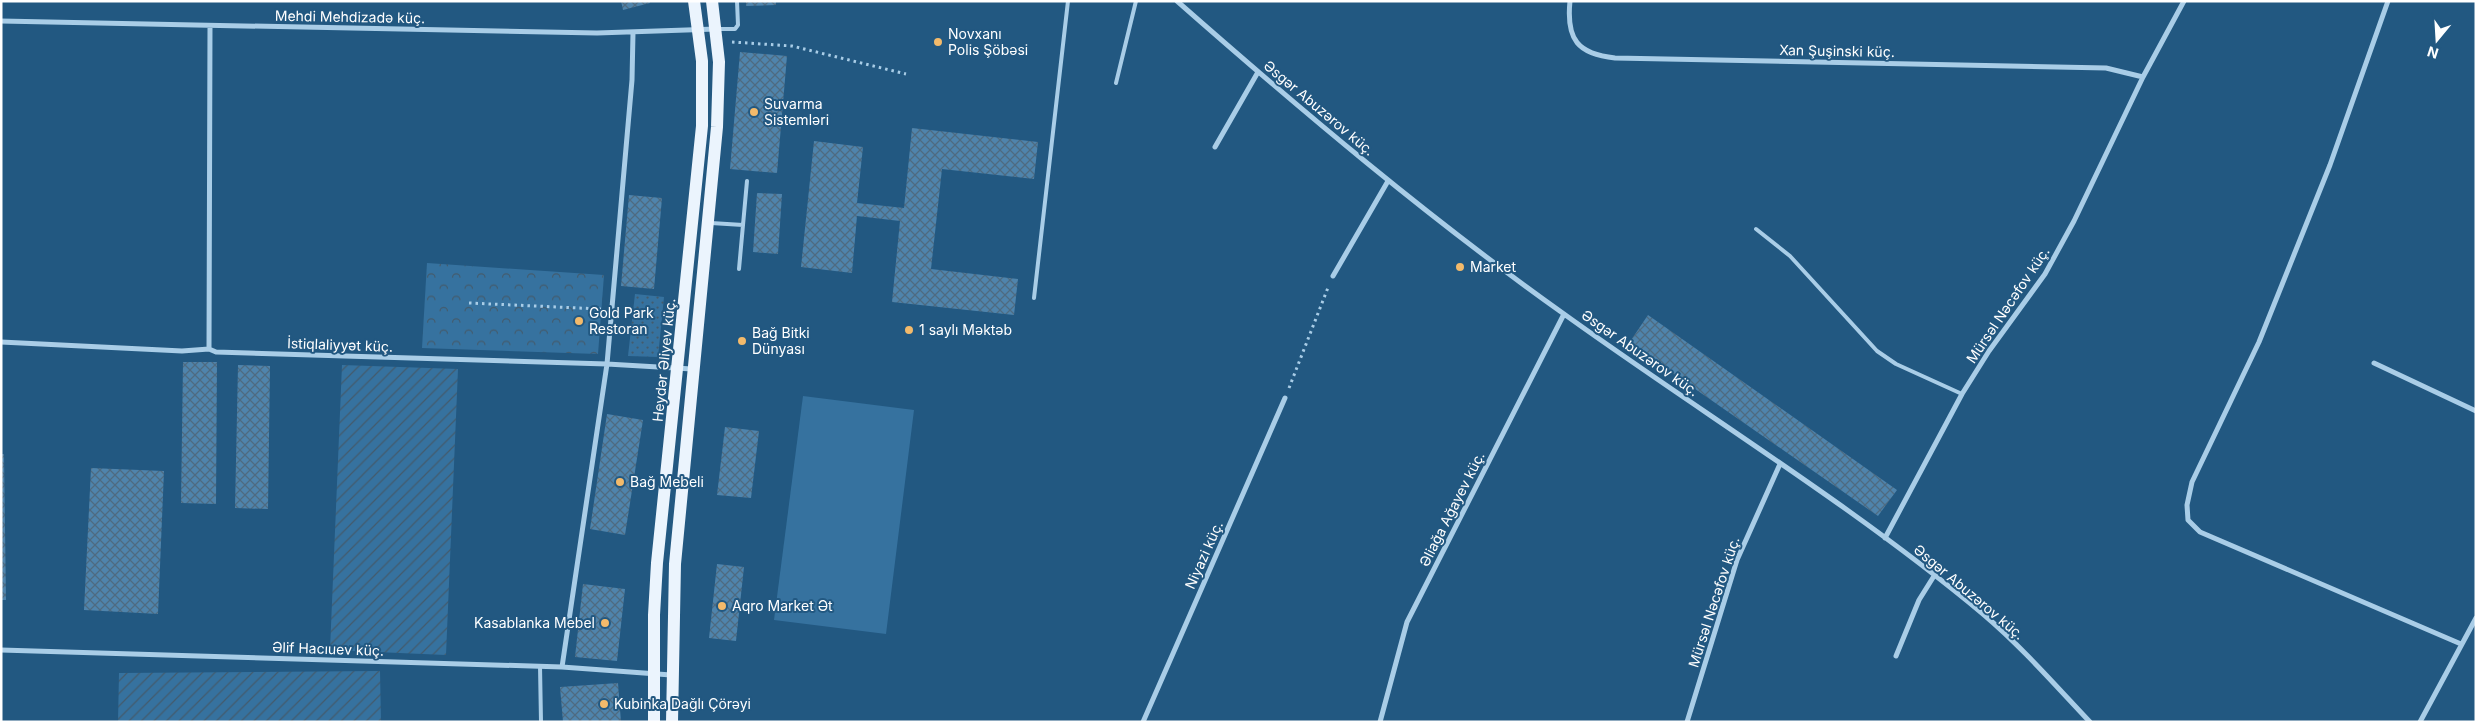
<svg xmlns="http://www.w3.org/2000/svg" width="2477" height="723" font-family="Inter,sans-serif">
	<defs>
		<pattern id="grass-dots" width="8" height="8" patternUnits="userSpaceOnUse" patternTransform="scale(1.25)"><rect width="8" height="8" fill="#36729f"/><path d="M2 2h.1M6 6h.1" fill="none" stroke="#435b6d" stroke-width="1.8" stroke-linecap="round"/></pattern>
		<pattern id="park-crowns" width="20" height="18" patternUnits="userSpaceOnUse" patternTransform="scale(1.25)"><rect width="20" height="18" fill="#36729f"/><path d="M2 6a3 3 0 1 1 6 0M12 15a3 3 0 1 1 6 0" fill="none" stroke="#435b6d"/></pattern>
		<pattern id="garden-furrows" width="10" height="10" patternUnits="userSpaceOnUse" patternTransform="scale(1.25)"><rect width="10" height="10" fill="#36729f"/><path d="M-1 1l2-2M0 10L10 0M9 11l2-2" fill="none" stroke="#435b6d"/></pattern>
		<pattern id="building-cross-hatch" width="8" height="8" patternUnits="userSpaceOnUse" patternTransform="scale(1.25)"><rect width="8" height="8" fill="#4f84ac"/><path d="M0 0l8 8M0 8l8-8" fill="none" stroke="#4e6b81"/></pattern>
	</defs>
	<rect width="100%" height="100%" fill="#225881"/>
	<path fill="url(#grass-dots)" d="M635 294 664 297 658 357 628 356Z"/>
	<path fill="url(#park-crowns)" d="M427 263 604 275 598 354 422 348Z"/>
	<path fill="url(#garden-furrows)" d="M342 365 458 369 446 655 330 650Z
		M380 671 381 722H118L119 673Z"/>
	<path fill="#36729f" d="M803 396 914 410 886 634 774 620Z"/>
	<path fill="url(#building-cross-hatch)" d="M621 1H649L650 3 623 10Z
		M746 1H776V5L746 6Z
		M740 52 787 56 777 173 730 169Z
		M912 128 1038 142 1034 179 942 169 931 269 1018 279 1014 315 892 302 900 221 857 216 852 273 801 267 814 141 863 147 857 203 904 208Z
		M757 193 782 194 778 254 753 252Z
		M629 195 662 198 654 289 621 286Z
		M1648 315 1897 490 1878 516 1629 343Z
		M183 362H217L216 504 181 503Z
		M238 365 270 366 268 509 235 508Z
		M607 414 643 420 625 535 590 529Z
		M725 427 759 431 751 498 717 495Z
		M1 454H4L6 600H1Z
		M91 468 164 471 158 614 84 610Z
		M717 564 744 567 736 641 709 638Z
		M583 584 625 589 617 661 575 657Z
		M618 683 621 722H563L560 687Z"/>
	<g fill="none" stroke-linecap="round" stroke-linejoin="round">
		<path stroke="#a9cde7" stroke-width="3" stroke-dasharray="2.5 4" stroke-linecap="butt" d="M732 42 792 46 906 74
			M469 303 601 309
			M1289 388 1329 285"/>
		<path stroke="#a9cde7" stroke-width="4" d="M718 29H735L738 25 737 1
			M1116 83 1136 1
			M711 223 743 225
			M1756 229 1790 256 1877 351 1896 364 1962 394
			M739 269 747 181
			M1034 298 1068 1
			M540 666 541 722"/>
		<path stroke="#a9cde7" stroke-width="5" d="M1177 1C1302 111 1429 218 1564 314 1703 414 1851 504 1983 614 2022 647 2055 685 2090 722
			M1570 1C1566 40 1578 54 1615 58L2106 68 2143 77
			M2388 1 2330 165 2259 342 2192 482 2187 505 2188 520 2200 532 2461 644
			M1 21 597 33 716 29
			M1215 147 1258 72
			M1333 276 1388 181
			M1 342 182 351 209 349 216 352 607 364 692 369
			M209 349 210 26
			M2374 363 2476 411
			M1885 538 1962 394 1989 351 2045 274 2074 221 2143 77 2184 1
			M1 650 562 667 671 675
			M1896 656 1919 600 1934 576
			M562 667 607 364 632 80 633 33
			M1143 722 1285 398
			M1380 722 1407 622 1564 314
			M1687 722 1737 560 1780 464
			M2420 722 2476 618"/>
		<path stroke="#ebf4fd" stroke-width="12" d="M654 722V615L657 563 702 126V61L694 1
			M672 722 675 564 717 127 719 62 712 1"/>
	</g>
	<g fill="#f3ba6b" stroke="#225881" stroke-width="2">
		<circle cx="938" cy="42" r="5"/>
		<circle cx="754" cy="112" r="5"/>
		<circle cx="1460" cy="267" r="5"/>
		<circle cx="579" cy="321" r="5"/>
		<circle cx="909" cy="330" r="5"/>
		<circle cx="742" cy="341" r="5"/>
		<circle cx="620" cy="482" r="5"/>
		<circle cx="722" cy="606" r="5"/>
		<circle cx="605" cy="623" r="5"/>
		<circle cx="604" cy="704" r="5"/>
	</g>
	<g text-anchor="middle" stroke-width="4" stroke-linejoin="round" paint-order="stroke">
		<g font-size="14" fill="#fff" stroke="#225881">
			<text transform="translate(350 17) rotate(1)" y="5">Mehdi Mehdizadə küç.</text>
			<text transform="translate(1837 51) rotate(1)" y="5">Xan Şuşinski küç.</text>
			<text transform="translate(1319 108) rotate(40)" y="5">Əsgər Abuzərov küç.</text>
			<text transform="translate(2008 305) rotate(-56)" y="5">Mürsəl Nəcəfov küç.</text>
			<text transform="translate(340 345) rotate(2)" y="5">İstiqlaliyyət küç.</text>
			<text transform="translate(1640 353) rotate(35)" y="5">Əsgər Abuzərov küç.</text>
			<text transform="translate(664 360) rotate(-84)" y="5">Heydər Əliyev küç.</text>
			<text transform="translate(1452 509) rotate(-63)" y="5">Əliağa Ağayev küç.</text>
			<text transform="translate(1204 555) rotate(-66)" y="5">Niyazi küç.</text>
			<text transform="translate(1969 592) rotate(40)" y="5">Əsgər Abuzərov küç.</text>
			<text transform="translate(1714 602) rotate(-72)" y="5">Mürsəl Nəcəfov küç.</text>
			<text transform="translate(328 649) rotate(2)" y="5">Əlif Hacıuev küç.</text>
		</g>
		<g font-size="14" fill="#fff" stroke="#225881" text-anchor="start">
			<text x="948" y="39">Novxanı<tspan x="948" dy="16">Polis Şöbəsi</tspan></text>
			<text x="764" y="109">Suvarma<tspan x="764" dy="16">Sistemləri</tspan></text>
			<text x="1470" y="272">Market</text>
			<text x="589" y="318">Gold Park<tspan x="589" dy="16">Restoran</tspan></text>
			<text x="919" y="335">1 saylı Məktəb</text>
			<text x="752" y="338">Bağ Bitki<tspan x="752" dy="16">Dünyası</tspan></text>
			<text x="630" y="487">Bağ Mebeli</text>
			<text x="732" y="611">Aqro Market Ət</text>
			<text x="595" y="628" text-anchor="end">Kasablanka Mebel</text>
			<text x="614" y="709">Kubinka Dağlı Çörəyi</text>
		</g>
	</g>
	<rect width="2477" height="723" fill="none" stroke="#ffffff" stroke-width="5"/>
	<g transform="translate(2437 40) rotate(198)" stroke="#225881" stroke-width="4" paint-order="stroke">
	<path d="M0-4L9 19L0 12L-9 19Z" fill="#ffffff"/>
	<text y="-8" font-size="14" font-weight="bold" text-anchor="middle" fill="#ffffff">N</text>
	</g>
</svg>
